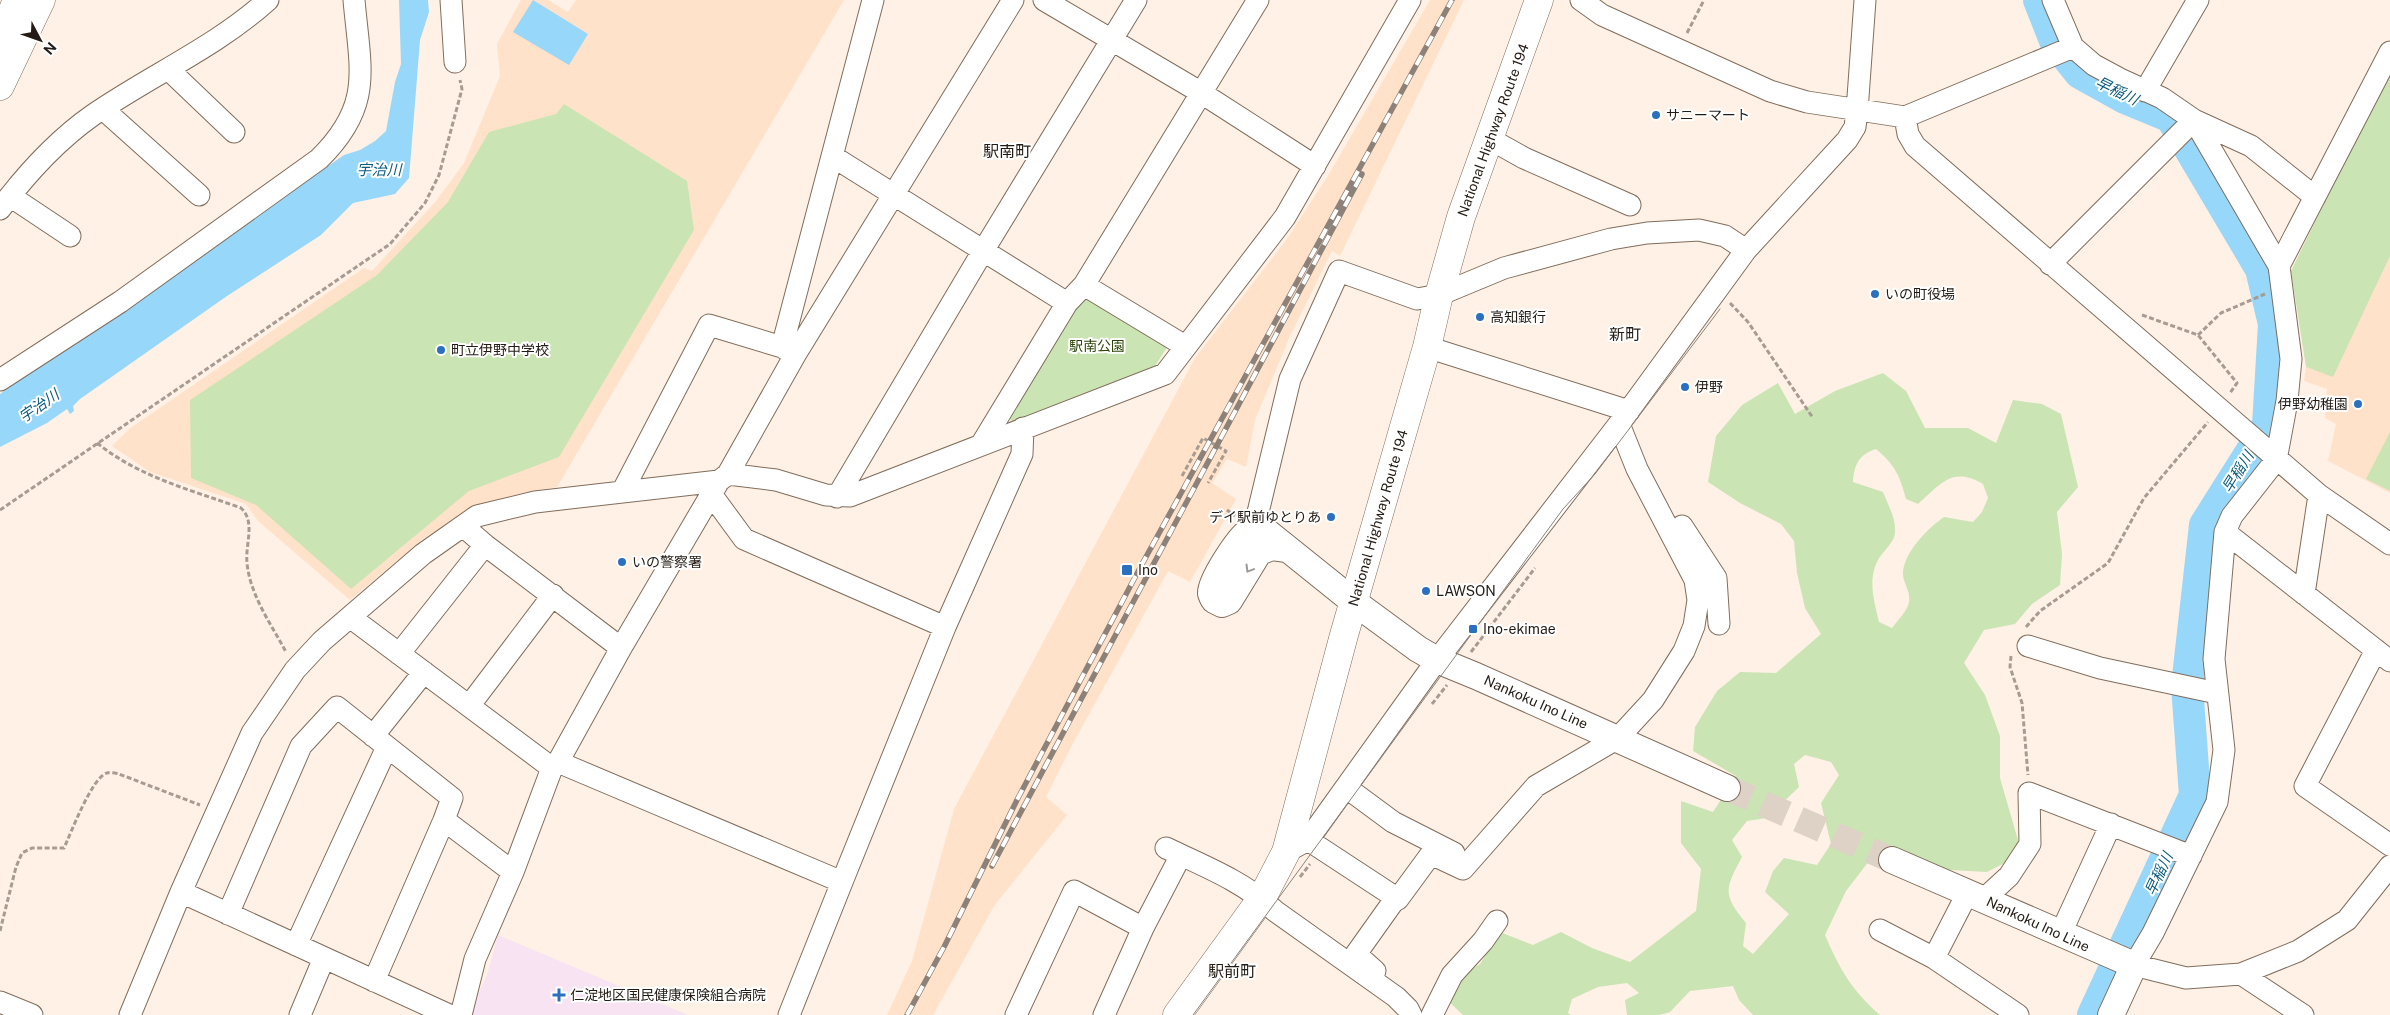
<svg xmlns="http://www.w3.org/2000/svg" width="2390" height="1015" font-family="'Public Sans','Noto Sans JP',sans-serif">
	<rect width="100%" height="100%" fill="#fff1e5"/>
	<path fill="#ffe2c9" d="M521 0H548L568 12 576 0H844L557 487 522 493 480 506 423 539 350 600 258 521 246 504 150 472 112 446 129 429 364 268 372 271 436 201 464 163 500 76 497 44Z
		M1430 0H1464L1340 256 1332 251 1290 336 1255 420 1246 467 1227 459 1212 483 1236 499 1190 582 1168 571 1071 747 1046 797 1067 815 994 906 933 1015H887L912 961 954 809 1195 358 1287 239 1329 174Z
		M2390 256V493L2328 461 2336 424 2325 418 2327 389 2304 381 2306 367 2333 376Z"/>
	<path fill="#f7e3f2" d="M498 935 688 1015H468L487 975Z"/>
	<path fill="#cbe4b4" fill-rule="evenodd" d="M2390 77V256L2333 377 2306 367 2291 271 2382 85Z
		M564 104 687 181 694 230 559 457 469 491 351 589 256 505 191 478 190 400 377 275 448 202 489 132 556 114Z
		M1091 297 1168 346 1155 366 1014 422 1006 417 1081 298Z
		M1883 373 1906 391 1925 428H1968L1996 443 2013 400 2042 404 2061 414 2078 487 2057 512 2062 554 2060 585 2032 604 2015 624 1984 630 1964 663 1985 695 2000 736V778L2022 854 1987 872 1950 870 1879 848 1846 891 1825 935C1839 968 1852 991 1880 1015H1753L1739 1000 1733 986 1690 991 1670 1012 1659 1015H1627L1625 1000 1639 993 1627 983 1598 987 1572 999 1568 1013 1571 1015H1463L1444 997 1455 979 1480 964 1500 932 1533 945 1561 932 1592 948 1630 962 1696 911 1701 869 1681 843V801L1713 812 1736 776 1693 751 1695 727 1717 691 1740 672 1776 673 1821 634 1805 608 1797 573 1794 541 1781 524 1740 503 1708 482 1716 436 1742 405 1778 383 1795 414 1835 391ZM1876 449C1895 465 1900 476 1906 499L1918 504C1941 484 1952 466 1983 484L1988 498 1982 512 1973 522 1944 517C1928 528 1905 551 1903 572 1902 582 1911 591 1909 602 1908 610 1897 621 1892 628L1879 622C1874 600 1867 579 1879 558 1884 551 1895 541 1895 532 1896 518 1888 505 1883 492L1853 482C1854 465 1859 454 1876 449ZM1805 755 1831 762 1839 775 1821 803 1831 844 1817 865 1784 858 1773 871 1765 892 1789 914 1753 954 1743 946 1746 923C1722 894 1725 889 1742 857L1732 840 1747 821 1767 818 1799 787 1794 764Z
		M2390 432V491L2366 479Z"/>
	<path fill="#97d7fa" d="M399 0H428L429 12 420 40 409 178 395 194 353 203 321 235 227 296 80 399 73 406 74 411 70 414 67 409 47 423 0 447V394L344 155 360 150 375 141 386 131 395 82 401 64Z
		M533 0 588 34 569 65 513 32Z"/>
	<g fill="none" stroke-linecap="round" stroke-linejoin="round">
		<path stroke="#97d7fa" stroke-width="32" d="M2039 0 2056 43 2080 73 2125 98 2171 117 2261 269 2274 324 2268 425 2205 525 2187 686 2195 795 2093 1015"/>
		<path stroke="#ded1c6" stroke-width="26" stroke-dasharray="26 13" stroke-linecap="butt" d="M1727 788 1892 860"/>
		<g stroke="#816d5c" stroke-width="23">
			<path id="minor" d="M451 0 455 62
				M1044 0 1200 92 1315 166
				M1581 0 1602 15 1770 91 1807 102 1905 117 2073 47
				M2053 0 2073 47 2094 65 2120 79 2162 98 2194 120 2251 146 2315 197
				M168 69 234 132
				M2145 91 2198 0
				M103 109 199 195
				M1905 117 1908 134 1915 146 2319 495 2304 594
				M2194 120 2279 266 2291 359 2287 401 2276 460 2232 516 2225 532 2214 659 2224 750 2217 802 2153 933 2134 965 2186 978 2241 974 2298 951 2347 920 2390 866
				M1490 139 1524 158 1630 205
				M832 156 1067 303
				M10 196 70 236
				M0 209C27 173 56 141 93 115 151 75 216 47 268 0
				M2050 264 2194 120
				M2279 266 2390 52
				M1084 285 1185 346
				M782 347 873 0
				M1427 347 1629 411
				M0 380 120 302 319 159C374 105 360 69 354 0
				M981 445 1067 303 1084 285 1258 0
				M728 474 776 480 826 495 850 496 1165 374 1285 217 1410 0
				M622 492 709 325 782 347 795 355
				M711 494 744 539 945 627
				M2319 495 2390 544
				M837 497 983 251 1136 0
				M463 526 485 545 621 648
				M1682 526 1716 578 1719 624
				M1254 529 1290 379 1339 271 1417 299 1439 295 1504 268 1611 239 1647 233 1699 230 1725 236 1746 250
				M2225 532 2390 661
				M350 617 552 768 558 762 621 648 719 481 728 474 795 355 1013 0
				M2028 646 2100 668 2217 693
				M2376 650 2305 786 2390 845
				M399 654 485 545
				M469 706 553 595
				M373 736 424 672
				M558 762 842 882 945 627 1022 454 1023 428
				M1347 788 1393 822 1454 853
				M1308 840 1398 899 1431 854 1463 869 1536 786 1618 738 1653 700 1684 651 1694 626 1698 600 1695 580 1637 469 1619 424
				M1166 848C1204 866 1245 882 1275 911L1396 997 1408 1009 1411 1015
				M1286 852 1308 840 1437 660 1619 424 1746 250 1847 140 1855 127 1857 111 1865 0
				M181 892 449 1015
				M1984 899 2009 876 2030 844 2029 793 2191 856
				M228 914 301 746 337 707 452 798 444 820 513 872
				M1143 928 1181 855
				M1880 930 1934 958 2018 1015
				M2060 935 2111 824
				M296 945 387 747
				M1934 958 1968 892
				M1375 971 1356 954 1393 902 1398 899
				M2241 974 2303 1015
				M374 981 444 820
				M0 1002 32 1015
				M130 1015 181 892 252 733 295 670 322 641 423 554 477 516 535 502 719 481
				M300 1015 324 958
				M461 1015 475 959 513 872 552 768
				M789 1015 842 882
				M1016 1015 1074 891 1143 928 1104 1015
				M1432 1015 1452 975 1483 941 1497 921"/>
		</g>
		<g stroke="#816d5c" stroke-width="28">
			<path id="major" d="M1287 549 1272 547 1259 552 1229 601 1222 604 1214 600C1213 598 1211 595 1211 593 1210 582 1238 539 1248 532 1253 528 1257 529 1263 529L1354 602 1418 649 1437 660 1476 676 1727 788
				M1892 860 2134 965 2111 1015"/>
		</g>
		<g stroke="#816d5c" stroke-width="29">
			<path id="highway" d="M0 42 17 0
				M0 86 41 0
				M1177 1015 1262 898 1286 852 1344 635 1427 347 1439 295 1461 217 1539 0"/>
		</g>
		<path stroke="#a89c92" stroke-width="3" stroke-dasharray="5 2.5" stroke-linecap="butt" d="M1687 33 1704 0
			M1730 303 1748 322 1813 418
			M2142 315 2198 335 2237 383 2230 393
			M2198 335 2221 313 2265 294
			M97 443C141 478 189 489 241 508 256 522 245 544 247 563 250 595 271 624 286 652
			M1182 476 1203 438 1226 451 1208 483
			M0 510 390 244 425 203 439 175 462 89 460 80
			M1227 510 1235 516
			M2026 627 2040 611 2108 563 2144 498 2208 422
			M1471 652 1535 568
			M2011 656 2010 667 2022 703 2028 775
			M1432 704 1447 685
			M1300 877 1310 864
			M0 931 16 867 22 853 32 848H64C71 833 92 777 107 773 110 772 116 773 119 774L200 805"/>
		<use href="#minor" stroke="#fff" stroke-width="21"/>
		<use href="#major" stroke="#fff" stroke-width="26"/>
		<use href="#highway" stroke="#fff" stroke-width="28"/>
		<path stroke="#8d8279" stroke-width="1" d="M1193 1015 1563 509 1595 474 1720 309"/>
		<g stroke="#8d8279" stroke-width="5.5">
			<path id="rail" d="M992 866 1362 174
				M907 1015 944 947 1018 798 1141 566 1452 0"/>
		</g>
		<use href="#rail" stroke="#fff" stroke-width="4" stroke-dasharray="11" stroke-linecap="butt"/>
	</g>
	<defs><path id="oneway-chevron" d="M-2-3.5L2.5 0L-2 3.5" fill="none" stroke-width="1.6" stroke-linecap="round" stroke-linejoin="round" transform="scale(1.25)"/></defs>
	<use stroke="#9c9895" href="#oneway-chevron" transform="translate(1249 569) rotate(121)"/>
	<g fill="#2a6fc0" stroke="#fff" stroke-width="2">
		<circle cx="1656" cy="115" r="5"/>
		<circle cx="1875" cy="294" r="5"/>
		<circle cx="1480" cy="317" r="5"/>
		<circle cx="441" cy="350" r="5"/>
		<circle cx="1685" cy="387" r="5"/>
		<circle cx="2358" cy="404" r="5"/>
		<circle cx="1331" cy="517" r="5"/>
		<circle cx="622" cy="562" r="5"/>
		<rect x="1121" y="564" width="12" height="12" rx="2.5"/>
		<circle cx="1426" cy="591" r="5"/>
		<rect x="1468" y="624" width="10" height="10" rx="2.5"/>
		<path d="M556.5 987.5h5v5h5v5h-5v5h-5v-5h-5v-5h5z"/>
	</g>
	<g text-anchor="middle" stroke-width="4" stroke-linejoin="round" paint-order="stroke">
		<g font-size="14" fill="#231b14" stroke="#fff" text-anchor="start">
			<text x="1666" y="120">サニーマート</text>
			<text x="1885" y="299">いの町役場</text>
			<text x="1490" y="322">高知銀行</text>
			<text x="451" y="355">町立伊野中学校</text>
			<text x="1695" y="392">伊野</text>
			<text x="2348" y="409" text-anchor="end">伊野幼稚園</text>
			<text x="1321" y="522" text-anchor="end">デイ駅前ゆとりあ</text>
			<text x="632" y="567">いの警察署</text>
			<text x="1138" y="575">Ino</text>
			<text x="1436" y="596">LAWSON</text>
			<text x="1483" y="634">Ino-ekimae</text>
			<text x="570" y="1000">仁淀地区国民健康保険組合病院</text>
		</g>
		<g font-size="14" fill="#231b14" stroke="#fff">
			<text transform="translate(1493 130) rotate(-70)" y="5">National Highway Route 194</text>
			<text transform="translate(1378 518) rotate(-74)" y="5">National Highway Route 194</text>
			<text transform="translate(1536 702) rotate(24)" y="5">Nankoku Ino Line</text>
			<text transform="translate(2038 924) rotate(25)" y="5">Nankoku Ino Line</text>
		</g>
		<g font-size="14" fill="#2c4508" stroke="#fff">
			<text x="1097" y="351">駅南公園</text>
		</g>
		<g font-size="15" font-style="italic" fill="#0b5c7e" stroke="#fff">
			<text transform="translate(2117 91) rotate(26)" y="5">早稲川</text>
			<text x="379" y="175">宇治川</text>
			<text transform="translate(39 406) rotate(-35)" y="5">宇治川</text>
			<text transform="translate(2238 472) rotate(-58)" y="5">早稲川</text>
			<text transform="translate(2159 874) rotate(-65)" y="5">早稲川</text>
		</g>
		<g font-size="16" fill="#231b14" stroke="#fff">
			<text x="1007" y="157">駅南町</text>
			<text x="1625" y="340">新町</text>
			<text x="1232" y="977">駅前町</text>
		</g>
	</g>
	<g transform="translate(40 40) rotate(131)" stroke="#ffffff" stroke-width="4" paint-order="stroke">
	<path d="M0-4L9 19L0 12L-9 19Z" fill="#231b14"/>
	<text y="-8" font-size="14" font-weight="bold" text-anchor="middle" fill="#231b14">N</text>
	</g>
</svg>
